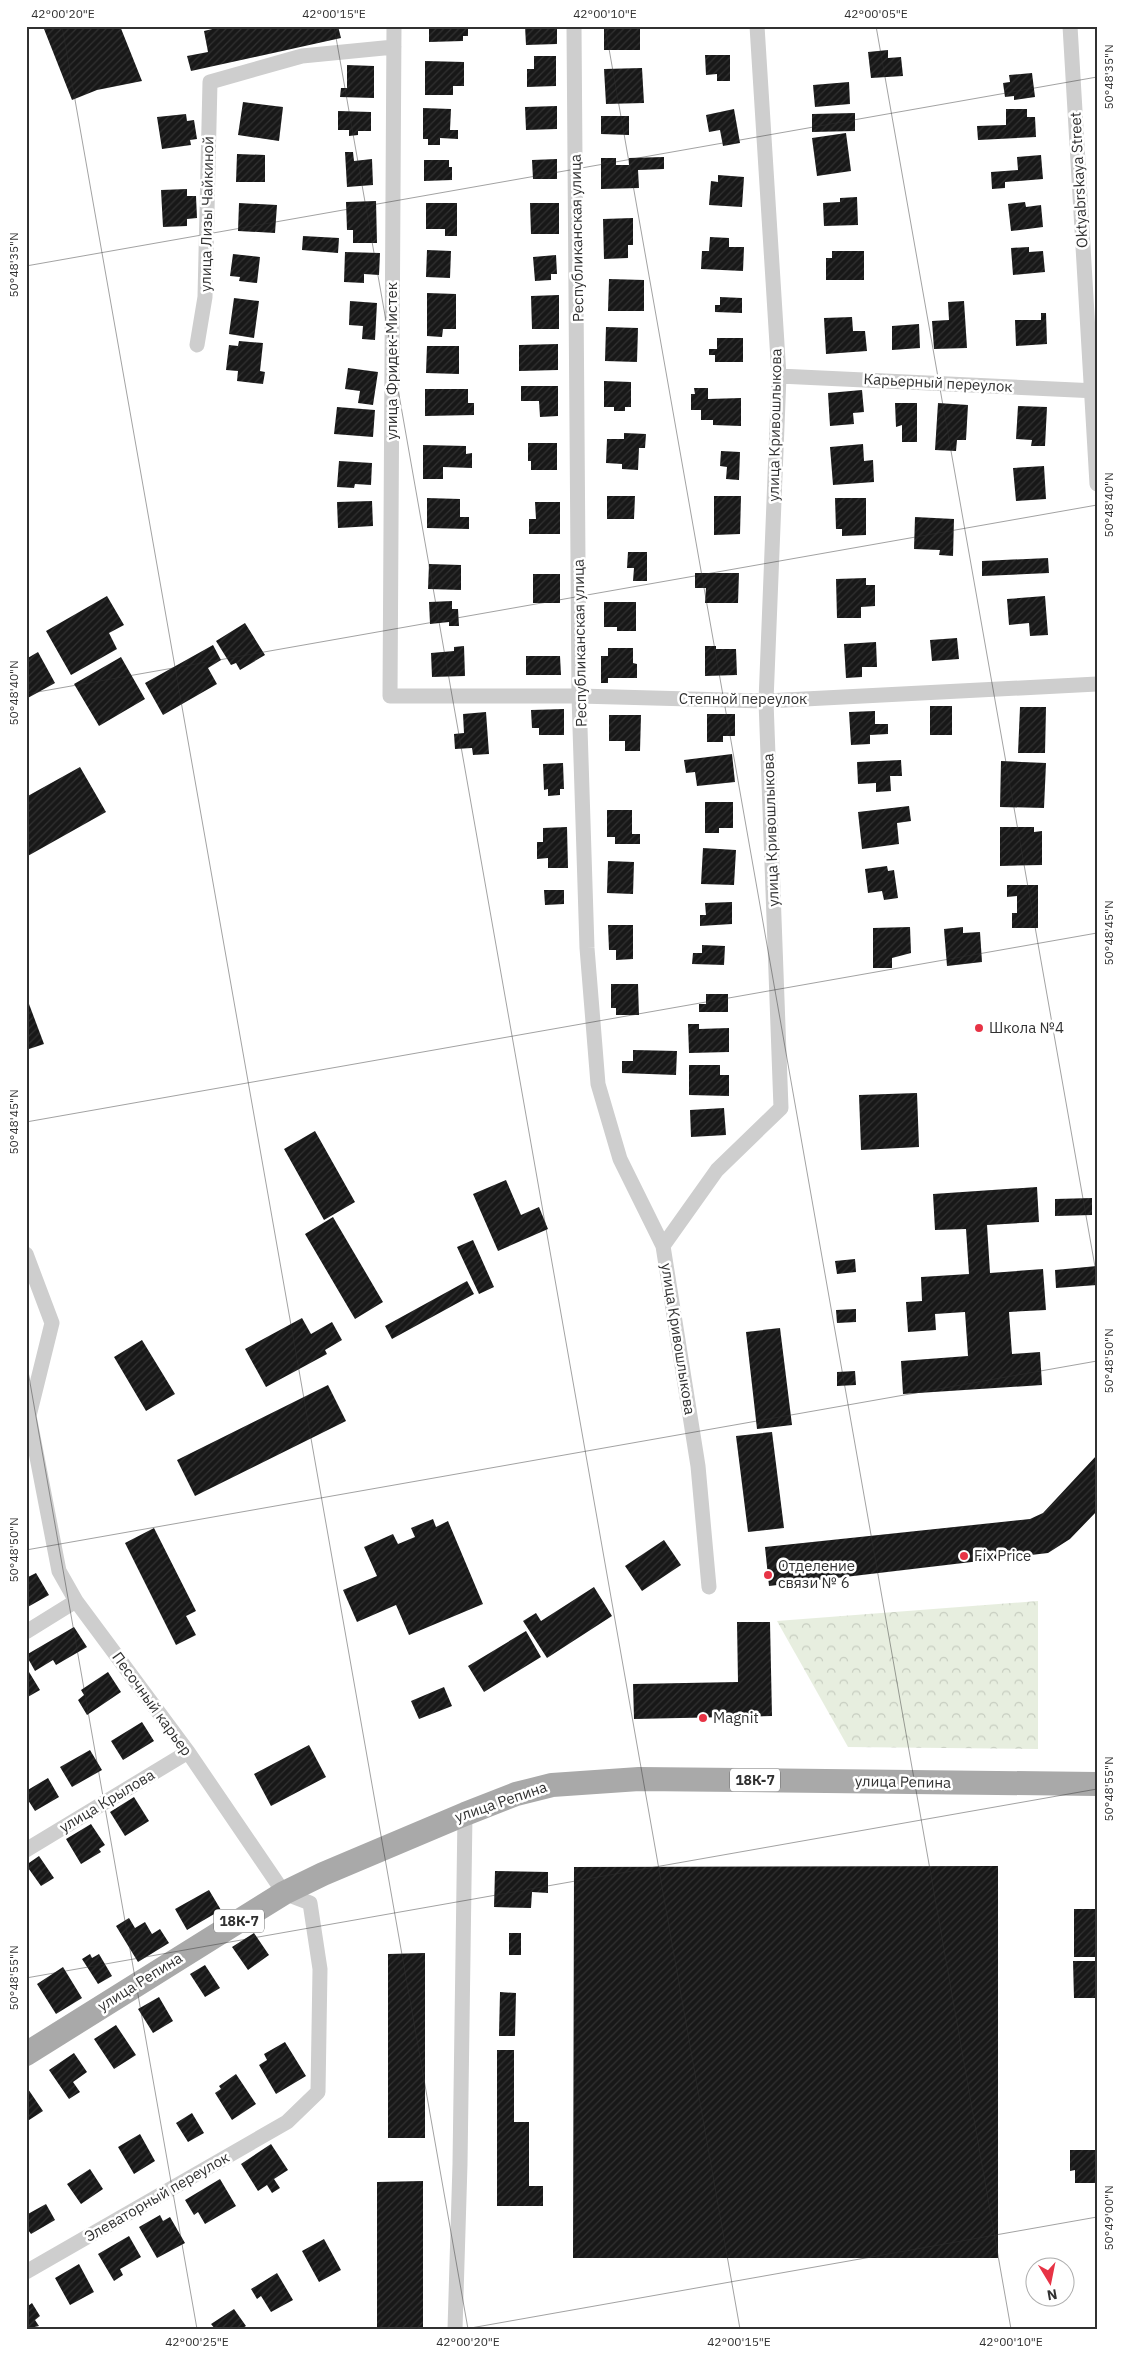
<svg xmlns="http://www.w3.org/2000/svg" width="1123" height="2355" font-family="'IBM Plex Sans',sans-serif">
	<defs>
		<pattern id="park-crowns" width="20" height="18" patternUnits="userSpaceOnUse" patternTransform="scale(1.25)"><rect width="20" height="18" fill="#e7eedf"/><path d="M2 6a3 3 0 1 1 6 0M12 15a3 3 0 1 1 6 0" fill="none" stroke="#c7cdc0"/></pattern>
		<pattern id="building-hatch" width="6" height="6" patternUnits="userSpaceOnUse" patternTransform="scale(1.25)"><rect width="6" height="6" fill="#181818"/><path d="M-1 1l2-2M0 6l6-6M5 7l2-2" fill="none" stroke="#313131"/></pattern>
	</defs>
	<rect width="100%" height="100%" fill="#fff"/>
	<path fill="url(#park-crowns)" d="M1038 1601V1749L848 1747 777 1621Z"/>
	<path fill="url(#building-hatch)" d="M50 26H120L142 81 97 90 72 100 44 29Z
		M225 26H338L341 38 191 71 187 56 208 52 204 31Z
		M429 26H468V36H463V41L429 42Z
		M525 26H557V44L526 45Z
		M604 26H640V50H604Z
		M888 50V58L901 57 903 76 871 78 868 52Z
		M705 55H730V81H717V74L706 75Z
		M534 56H556V86L527 87V69H534Z
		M425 61 464 62V86H453V95H425Z
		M347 65 374 66V98L340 97 341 88H347Z
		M642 68 644 103 606 104 604 69Z
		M1032 73 1035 97 1014 100V96L1005 97 1003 83 1010 82 1009 75Z
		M849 82 850 104 815 107 813 85Z
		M243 102 283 107 279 141 238 135Z
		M557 106V129L526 130 525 107Z
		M423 108 451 109 450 130H458V139L440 138V145H428V139H423Z
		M734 109 740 143 723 146 720 130 709 132 706 115Z
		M1006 109H1027V117H1035L1036 137 978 140 977 126 1006 125Z
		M338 111 371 112V131H358V135L349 136V130H338Z
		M855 113V131L812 132V114Z
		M186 114 187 121 194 120 197 139 190 140 191 145 162 149 157 117Z
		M601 116H629V135L601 134Z
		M846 133 851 171 817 176 812 138Z
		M345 152H353L354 161 372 159 373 185 347 187Z
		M237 154 265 155V182H236Z
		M1041 155 1043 179 1005 182V188L992 189 991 172 1018 170 1017 157Z
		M664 157V169L638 170 639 188 601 189V158H616V165H629V158Z
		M557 159V179H533L532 160Z
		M424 160H449V167H452V180L424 181Z
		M718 175 744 177 742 207 709 205 711 181 718 182Z
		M187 189V196H196L197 218 187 219V226L163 227 161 190Z
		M857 197 858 225 824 226 823 203 840 202V198Z
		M376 201 377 243H353V230H347L346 202Z
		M1025 202 1026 207 1041 205 1043 227 1011 231 1008 204Z
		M239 203 277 205 275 233 238 231Z
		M426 203H457V236H445V229H426Z
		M530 203H559V234H531Z
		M633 218V245H628V258L604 259 603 219Z
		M303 236 339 238 338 253 302 250Z
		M710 237 729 238V247H744L743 271 701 269 702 251H709Z
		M1029 247V252L1043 251 1045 272 1013 275 1011 248Z
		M427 250 451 251 450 278 426 277Z
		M832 251H864V280H826V258H832Z
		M345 252 380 253 379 275 364 274V283L344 282Z
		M233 254 260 257 257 283 239 281 240 277 230 276Z
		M556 255 557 274H551V280L535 281 533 257Z
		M609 279 644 280V311H608Z
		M427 293 456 294V329H443L442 337 427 336Z
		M559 295V329H532L531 296Z
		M720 297 742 298V313L715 312V305H720Z
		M234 298 259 301 254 338 229 334Z
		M350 301 377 303 375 340 362 339 363 326 349 325Z
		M964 301 967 348 934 349 932 321 949 320 948 302Z
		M1041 313H1046L1047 344 1016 346 1015 320H1041Z
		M852 317 853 331H865L867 351 826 354 824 318Z
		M919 324 920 348 892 350V326Z
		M606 327 638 328 637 362 605 361Z
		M717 338H743V362H715V355H709V349H717Z
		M239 341 263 343 260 371 265 372 263 384 237 381 238 371 226 370 229 345 238 346Z
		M558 344V370L519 371V345Z
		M427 346H459V374L426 373Z
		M348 368 378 372 373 405 358 403 360 391 345 389Z
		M604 381 631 382V407H625V411H614V407H604Z
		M521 386H558V416L540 417 539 401H521Z
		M694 388H708V399L741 398V426L713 425V420H701V410H691V394H695Z
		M425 389H468V403H474V415L425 416Z
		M862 390 864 412 853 413 854 424 830 426 828 393Z
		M895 403H917V442H902V425L896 427Z
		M938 403 968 405 966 440H957L956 451 935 450Z
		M1018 406 1047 407 1045 446H1031L1032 440 1016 439Z
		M337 407 375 410 373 437 334 434Z
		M624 433 646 434 645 448H639L638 470 622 469V464L606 463 607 439H624Z
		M528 443H557V470H531V461H528Z
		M863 444 864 461 873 460 874 482 833 485 830 447Z
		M423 445 466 446V454L472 453V468L443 467V479H423Z
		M721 451 740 452 739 480 726 479 727 467 720 466Z
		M339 461 372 463 371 485 355 484 354 488 337 487Z
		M1044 466 1046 499 1016 501 1013 468Z
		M607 496H635L634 519H607Z
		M714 496H741L740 534 714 535Z
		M427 498 460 499V517H469V529L427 528Z
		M835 498H866V535L842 536V529H836Z
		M372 501 373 526 338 528 337 502Z
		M535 502H560V534H529V519H536Z
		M915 517 954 519 953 556 939 555 940 550 914 549Z
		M628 552H647V581H633L634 568H627Z
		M1048 558 1049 573 982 576V561Z
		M429 564 461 565V590L428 589Z
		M695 573H739L738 603H705L706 588H695Z
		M533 574H560V603H533Z
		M866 578V585H875V606L861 607V618H837L836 579Z
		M107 596 124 625 109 633 117 649 71 675 46 631Z
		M1045 596 1048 635 1030 636 1029 623 1009 625 1007 599Z
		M452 601V609H458L459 626H449V622L430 624 429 602Z
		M604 602H636V631H617V627H604Z
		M245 623 265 655 240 670 236 663 231 665 216 641Z
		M957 638 959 659 932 661 930 640Z
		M876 642 877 667H862V677L846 678 844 644Z
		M213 645 221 660 208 668 217 684 163 715 145 683Z
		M464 646 465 676 432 677 431 653 454 651V647Z
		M705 646H716V649H736L737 675 705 676Z
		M608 648H633V663L637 664V678H608V683H601V656H608Z
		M38 652 55 683 26 699V659Z
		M526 656H560L561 675H526Z
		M121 657 145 699 99 726 74 684Z
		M930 706H952V735H930Z
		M1020 707H1046L1045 753H1018Z
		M564 709V735H539V728H532L531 710Z
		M875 711V724H888V734L870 735V744L851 745 849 712Z
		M486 712 489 754 473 755 472 748 455 749 454 734 464 733 463 714Z
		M707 714H735V736H723V742H707Z
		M609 715H641L640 751H625V741H609Z
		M732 754 735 782 697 786 695 772 686 773 684 760Z
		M901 760 902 776H890L891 791 876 792V783L858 784 857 762Z
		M1001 761 1046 763 1044 808 1000 807Z
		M563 763 564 789H560V795L548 796V789L544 790 543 764Z
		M80 767 106 812 26 857V797Z
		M705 802H733V828H719V833H705Z
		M909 806 911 821 897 823 899 844 862 849 858 812Z
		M607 810H632V834H640V844H615V837H607Z
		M567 827 568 868H548V858L537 859V842H543V828Z
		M1000 827H1034V832L1042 831V865L1000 866Z
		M703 848 736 850 734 885 701 884Z
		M608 861 634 862 633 894 607 893Z
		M887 866 888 871 894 870 898 898 884 900 882 891 868 893 865 869Z
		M1007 885H1038V928H1012V913H1017V896L1007 897Z
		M544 890H564V904L545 905Z
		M732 902V924L700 926V915H706L705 903Z
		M608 925H633V959L616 960V950H609Z
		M910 927 911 953 892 958V968H873V928Z
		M963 927V933L980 932 982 962 947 966 944 929Z
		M702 945 725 946 724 965 692 964 693 953H702Z
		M611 984H638L639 1015H616V1008H611Z
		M706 994H728V1012H699V1004H706Z
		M26 996 44 1044 26 1050Z
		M688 1024H699V1029L729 1028V1052L689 1053Z
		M633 1050 677 1051 676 1075 622 1073V1061H633Z
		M689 1065H720V1075H729V1096L689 1095Z
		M917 1093 919 1147 861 1150 859 1095Z
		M724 1108 726 1135 691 1137 690 1110Z
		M315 1131 355 1202 324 1220 284 1149Z
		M506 1180 521 1215 539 1207 548 1229 498 1251 473 1194Z
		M1037 1187 1039 1222 987 1225 990 1273 1043 1269 1046 1310 1009 1312 1012 1354 1040 1352 1042 1385 903 1394 901 1361 968 1356 965 1312 935 1314 936 1330 908 1332 906 1302 922 1301 921 1277 969 1274 966 1229 935 1230 933 1194Z
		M1092 1198V1215L1055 1216V1199Z
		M333 1217 383 1302 355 1319 305 1234Z
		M473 1240 494 1287 479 1294 457 1247Z
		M855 1259 856 1272 837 1274 835 1261Z
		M1097 1266V1285L1056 1288 1055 1270Z
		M467 1281 474 1294 392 1339 385 1326Z
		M856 1309V1322L837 1323 836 1310Z
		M302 1318 311 1334 332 1322 342 1340 325 1350 327 1354 266 1387 245 1349Z
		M780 1328 792 1425 757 1429 746 1332Z
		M142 1340 175 1394 146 1411 114 1357Z
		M855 1371 856 1385 837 1386V1372Z
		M328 1385 346 1421 195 1496 177 1460Z
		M772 1432 784 1528 748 1532 736 1436Z
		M1097 1455V1511L1070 1539 1048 1553 769 1586 765 1547 1030 1519 1043 1513Z
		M433 1519 436 1527 448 1521 483 1604 409 1635 396 1605 357 1622 343 1590 377 1576 364 1547 393 1534 398 1544 415 1537 411 1528Z
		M154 1528 196 1611 186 1616 196 1635 176 1645 125 1543Z
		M664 1540 681 1565 642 1591 625 1566Z
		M36 1573 49 1595 26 1608V1578Z
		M594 1587 612 1616 547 1658 523 1621 536 1613 541 1621Z
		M737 1622H770L772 1716 634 1719 633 1684 738 1682Z
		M74 1627 87 1647 56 1665 53 1660 35 1671 26 1655Z
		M526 1631 541 1657 484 1692 468 1666Z
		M26 1667 40 1690 26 1698Z
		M108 1672 121 1692 87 1715 78 1700 84 1695 81 1690Z
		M444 1687 452 1706 419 1719 411 1701Z
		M142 1722 154 1741 123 1760 111 1741Z
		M309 1745 326 1777 271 1806 254 1774Z
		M90 1750 102 1770 72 1787 60 1767Z
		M48 1778 59 1797 35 1811 28 1800 26 1801V1791Z
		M134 1797 149 1821 125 1836 110 1812Z
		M91 1824 105 1845 99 1849 101 1852 81 1864 66 1839Z
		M39 1856 54 1878 41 1886 26 1865Z
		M998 1866V2258H573L574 1867Z
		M495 1871 548 1872V1893L532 1892 531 1908 494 1907Z
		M209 1890 221 1910 187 1930 175 1909Z
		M1074 1909H1097V1957H1074Z
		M129 1918 135 1928 145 1922 152 1934 160 1929 169 1943 138 1962 116 1926Z
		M254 1933 269 1955 248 1970 232 1947Z
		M509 1933H521V1955H509Z
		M425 1953V2138H388V1954Z
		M90 1954 92 1958 99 1954 112 1976 98 1984 82 1959Z
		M1073 1961H1097V1998H1074Z
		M205 1965 220 1988 205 1997 190 1974Z
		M63 1967 82 1998 56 2014 37 1984Z
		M500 1992 516 1993 515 2036H499Z
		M159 1997 173 2021 153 2033 138 2009Z
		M116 2025 136 2055 114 2069 94 2039Z
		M285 2042 306 2076 276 2094 259 2065 267 2060 264 2054Z
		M497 2050H514V2122H529V2186H543V2206H497Z
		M74 2053 87 2072 73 2082 80 2092 69 2099 49 2070Z
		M236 2074 256 2104 232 2120 215 2093 221 2089 219 2086Z
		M26 2086 43 2111 26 2122Z
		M192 2113 204 2133 188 2142 176 2123Z
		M140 2134 155 2161 134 2174 118 2147Z
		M271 2144 288 2170 274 2179 280 2188 272 2193 267 2185 258 2191 241 2164Z
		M1070 2150H1097V2183H1075V2170L1070 2171Z
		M90 2169 103 2189 81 2204 67 2184Z
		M220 2179 236 2206 205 2224 198 2212 194 2215 185 2200Z
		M423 2181V2329H377V2182Z
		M46 2204 55 2220 31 2234 26 2227V2215Z
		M160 2215 163 2221 170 2217 185 2243 157 2258 139 2227Z
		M129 2236 141 2257 120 2269 123 2275 114 2281 98 2254Z
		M324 2239 341 2270 319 2282 302 2251Z
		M79 2264 94 2292 70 2305 55 2278Z
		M277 2273 293 2300 271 2312 261 2296 257 2299 251 2289Z
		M32 2303 40 2316 35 2320 39 2326 26 2329V2304L28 2306Z
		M234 2309 246 2326 241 2329H215L211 2324Z"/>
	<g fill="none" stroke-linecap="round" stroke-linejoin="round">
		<path stroke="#cecece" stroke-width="15" d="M394 26 390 696H579L766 701 1097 684
			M574 26 579 696 587 948 598 1084 620 1159 663 1246
			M1070 26 1097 484
			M197 345 205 297 210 82 302 56 394 47
			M779 376 1097 391
			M26 1254 52 1323 29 1416 59 1571 76 1601 188 1752 284 1893 310 1903 320 1969 318 2092 287 2122 26 2272
			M709 1587 698 1466 663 1246 717 1170 781 1108 766 701 779 376 757 26
			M26 1632 76 1601
			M26 1850 188 1752
			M455 2329 460 2164 465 1814"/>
		<path stroke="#a9a9a9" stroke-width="24" d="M26 2054 284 1893 323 1874 465 1814 516 1794 552 1785 639 1779 1097 1784"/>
	</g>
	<path fill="none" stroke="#313131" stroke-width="1" stroke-opacity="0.45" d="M62 26 468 2329M334 26 740 2329M605 26 1011 2329M876 26 1097 1278M26 266 1097 77M26 694 1097 505M26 1122 1097 933M26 1360 197 2329M26 1550 1097 1361M26 1978 1097 1789M465 2329 1097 2217"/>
	<g fill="#e73345" stroke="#fff" stroke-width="2">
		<circle cx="979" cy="1028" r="5"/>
		<circle cx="964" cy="1556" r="5"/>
		<circle cx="768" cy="1575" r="5"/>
		<circle cx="703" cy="1718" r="5"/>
	</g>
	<g text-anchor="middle" stroke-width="5" stroke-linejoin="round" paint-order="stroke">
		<g fill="#fff" stroke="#6f6f6f" stroke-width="1">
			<rect x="730" y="1768.5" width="50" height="23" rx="4"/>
			<rect x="214" y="1909.5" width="50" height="23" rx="4"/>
		</g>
		<g font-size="14" font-weight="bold" fill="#313131">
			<text x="755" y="1785">18К-7</text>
			<text x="239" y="1926">18К-7</text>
		</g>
		<g font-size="15" fill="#313131" stroke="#fff">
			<text transform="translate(1079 180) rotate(-93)" y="5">Oktyabrskaya Street</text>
			<text transform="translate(207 214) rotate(-89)" y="5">улица Лизы Чайкиной</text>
			<text transform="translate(577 238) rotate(-91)" y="5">Республиканская улица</text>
			<text transform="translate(392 361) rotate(-90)" y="5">улица Фридек-Мистек</text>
			<text transform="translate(938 383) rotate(3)" y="5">Карьерный переулок</text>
			<text transform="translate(775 425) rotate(-89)" y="5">улица Кривошлыкова</text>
			<text transform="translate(580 643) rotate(-91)" y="5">Республиканская улица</text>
			<text x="743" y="704">Степной переулок</text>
			<text transform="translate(771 830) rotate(-92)" y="5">улица Кривошлыкова</text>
			<text transform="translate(678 1339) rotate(81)" y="5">улица Кривошлыкова</text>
			<text transform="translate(152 1704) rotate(54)" y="5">Песочный карьер</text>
			<text transform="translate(903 1782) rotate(1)" y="5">улица Репина</text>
			<text transform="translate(107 1801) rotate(-31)" y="5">улица Крылова</text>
			<text transform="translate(501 1802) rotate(-19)" y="5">улица Репина</text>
			<text transform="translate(140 1982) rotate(-32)" y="5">улица Репина</text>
			<text transform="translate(157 2197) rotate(-30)" y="5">Элеваторный переулок</text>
		</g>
		<g font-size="15" fill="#313131" stroke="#fff" text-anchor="start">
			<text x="989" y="1033">Школа №4</text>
			<text x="974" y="1561">Fix Price</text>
			<text x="778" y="1571">Отделение<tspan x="778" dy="17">связи № 6</tspan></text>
			<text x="713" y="1723">Magnit</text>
		</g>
	</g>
	<rect width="1123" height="2355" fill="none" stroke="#ffffff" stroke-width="55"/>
	<g transform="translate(1050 2282) rotate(170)"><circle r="24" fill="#ffffff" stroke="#adadad"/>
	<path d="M0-4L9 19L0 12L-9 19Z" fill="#e73345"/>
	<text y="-8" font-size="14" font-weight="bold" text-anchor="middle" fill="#313131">N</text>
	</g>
	<rect x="28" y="28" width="1068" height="2300" fill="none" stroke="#313131" stroke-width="2"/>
	<g font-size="12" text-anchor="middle" fill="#313131">
		<text x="63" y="18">42°00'20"E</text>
		<text x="334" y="18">42°00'15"E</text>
		<text x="605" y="18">42°00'10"E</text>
		<text x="876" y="18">42°00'05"E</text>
		<text transform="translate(1109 77) rotate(-90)" y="4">50°48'35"N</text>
		<text transform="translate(14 265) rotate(-90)" y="4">50°48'35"N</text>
		<text transform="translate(1109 505) rotate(-90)" y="4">50°48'40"N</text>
		<text transform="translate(14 693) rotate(-90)" y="4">50°48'40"N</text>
		<text transform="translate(1109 933) rotate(-90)" y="4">50°48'45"N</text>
		<text transform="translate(14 1122) rotate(-90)" y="4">50°48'45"N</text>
		<text transform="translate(1109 1361) rotate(-90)" y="4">50°48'50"N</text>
		<text transform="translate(14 1550) rotate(-90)" y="4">50°48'50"N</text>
		<text transform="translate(1109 1789) rotate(-90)" y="4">50°48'55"N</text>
		<text transform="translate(14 1978) rotate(-90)" y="4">50°48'55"N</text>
		<text transform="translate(1109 2218) rotate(-90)" y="4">50°49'00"N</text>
		<text x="197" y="2346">42°00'25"E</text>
		<text x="468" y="2346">42°00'20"E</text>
		<text x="739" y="2346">42°00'15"E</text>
		<text x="1011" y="2346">42°00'10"E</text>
	</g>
</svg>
